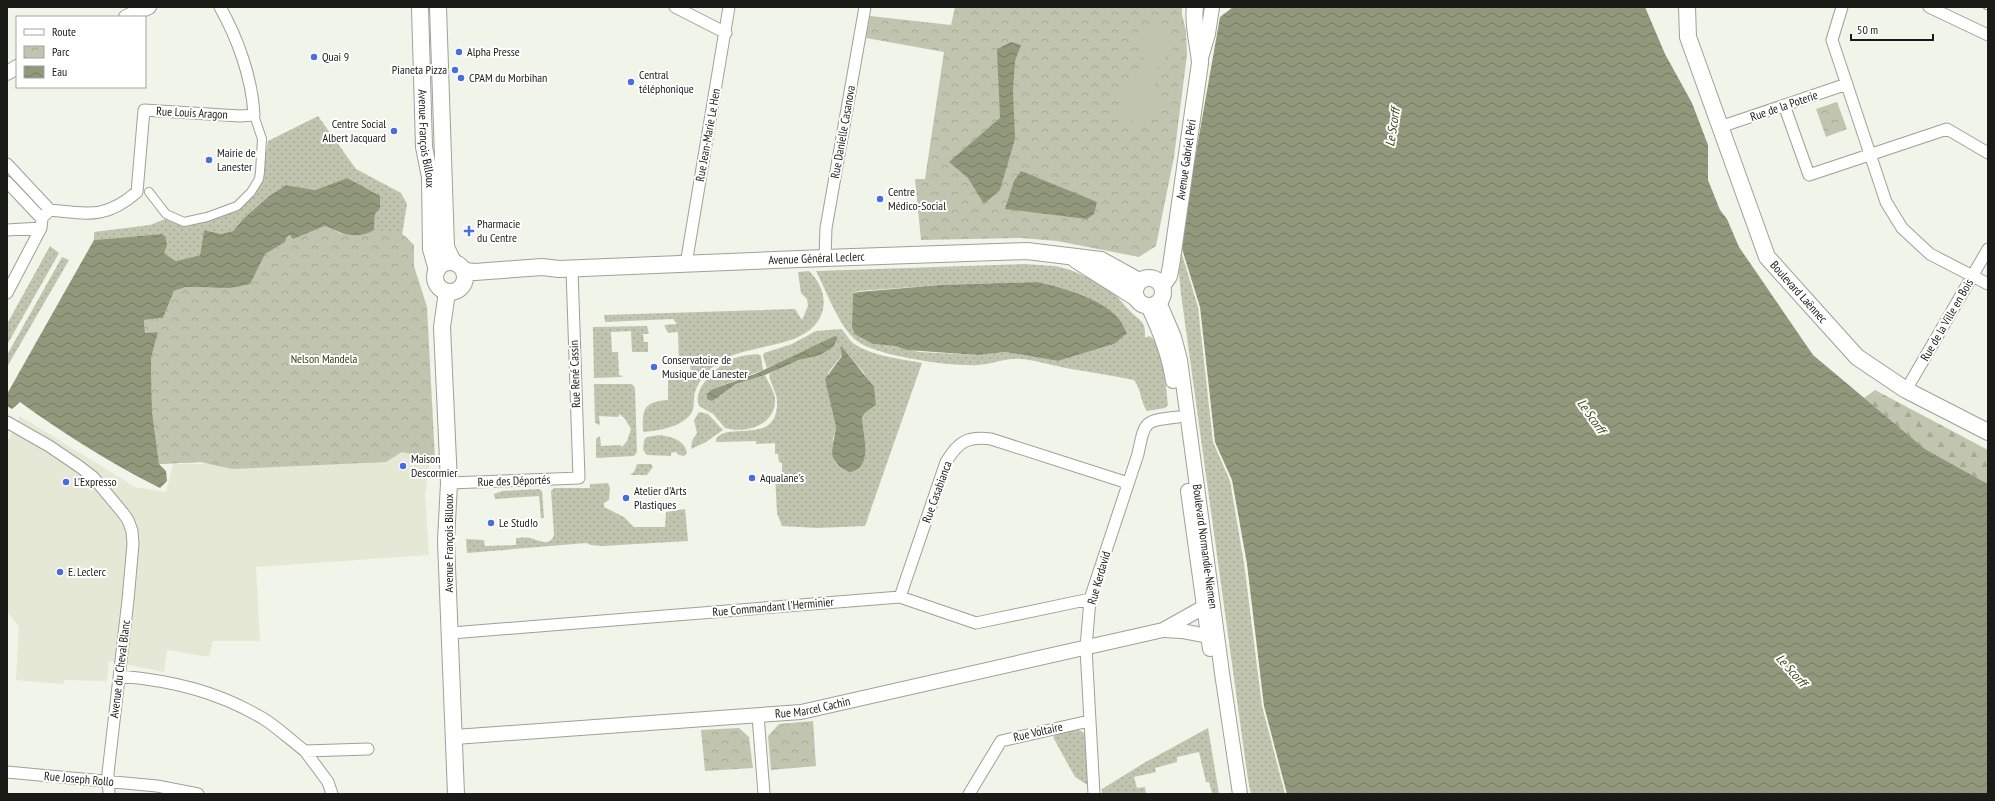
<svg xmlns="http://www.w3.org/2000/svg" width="1995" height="801" font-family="'PT Sans Narrow',sans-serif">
	<defs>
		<pattern id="grass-dots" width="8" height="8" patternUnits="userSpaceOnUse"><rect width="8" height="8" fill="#c1c5af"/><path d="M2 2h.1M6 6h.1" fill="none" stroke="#a5a996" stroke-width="1.8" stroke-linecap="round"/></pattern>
		<pattern id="forest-firs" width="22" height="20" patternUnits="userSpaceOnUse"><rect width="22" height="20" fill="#c1c5af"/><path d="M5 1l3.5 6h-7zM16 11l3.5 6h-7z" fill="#a5a996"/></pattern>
		<pattern id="park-crowns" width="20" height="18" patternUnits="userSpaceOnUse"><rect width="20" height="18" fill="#c1c5af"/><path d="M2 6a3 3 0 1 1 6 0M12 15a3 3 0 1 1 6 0" fill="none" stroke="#a5a996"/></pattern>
		<pattern id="water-waves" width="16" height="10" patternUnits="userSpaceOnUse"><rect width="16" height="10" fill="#92987b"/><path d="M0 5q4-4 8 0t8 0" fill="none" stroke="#767b64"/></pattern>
	</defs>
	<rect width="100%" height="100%" fill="#f1f4e8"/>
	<path fill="#e4e8d5" d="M20 416 135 487 166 492 173 464 374 462H386L402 452 431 454 425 495 429 555 256 567 260 641H213L209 657 167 650 164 672 109 661 107 681 64 680V684L16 680 19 627 7 611V443Z"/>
	<path fill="url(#grass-dots)" fill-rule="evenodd" d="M318 116 356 169 401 193 407 204 402 235 233 469 201 462 159 464 151 357 158 332 145 333 291 235 293 239 374 230 375 214 347 178 315 190 286 185 269 196 244 218 233 231 221 234 204 230 200 255 176 261 164 253 161 234 94 240V232L150 225 165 219 186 227 239 208 262 178 268 141Z
		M50 246 59 253 7 345V324Z
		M1181 251 1198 307 1213 442 1230 481 1244 563 1262 706 1285 794H1251L1248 780 1181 294 1178 264Z
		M62 257 69 260 7 367V355Z
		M1024 264C1034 265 1045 265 1055 266 1069 268 1097 281 1109 289 1117 295 1123 304 1130 311 1141 322 1146 321 1145 338L1149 336C1164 342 1166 390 1168 405L1165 408 1147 411C1140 401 1142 391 1134 380 1113 376 1092 372 1071 369 1055 366 1039 361 1023 359 1007 357 993 364 978 365 954 367 875 356 857 341 840 329 826 290 816 271ZM1037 282 1114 344 1058 361 1005 352 978 355 919 352 895 346 873 344 853 306V294L858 291 941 285Z
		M809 271C819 281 826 294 823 309 813 352 746 341 718 363 708 370 699 380 695 392 693 398 695 406 692 412 684 427 657 431 643 432 642 408 644 402 668 400V377L691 376 690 362H679L678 332 668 333 664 325 677 324 673 319 605 322 604 315 795 309 802 320 808 306 807 299 801 293 798 272Z
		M647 326 649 334H643L644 342H648V352H632L631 331 611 332 612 352H618L619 375 623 376 621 377 594 378 593 327Z
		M841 329C846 333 848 339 853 343 870 356 902 359 922 363L865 526 817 528 782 526 777 513 775 475 782 473V463L779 462 778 454H775V443L756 444V441L716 442V439C728 421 779 447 777 400 776 391 770 383 769 374L784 366 833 347 838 338 767 368 763 356 764 353 792 344 816 331ZM841 347 864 373 876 405 865 413 862 417 860 466 852 471 833 440 836 427 828 373 842 355 840 348Z
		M758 354 761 356 763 370 713 389 720 396C732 383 748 380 765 375 768 382 774 391 775 398 777 425 746 434 725 428L713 414 699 406C692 390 715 368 728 361 737 356 748 355 758 354Z
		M594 384H632L635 388 637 452 634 456 596 458V439L600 436 601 446 620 445 622 447 627 441 631 429 625 419 620 414 618 417 599 416 600 425 595 423Z
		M699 412 708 414 723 430 706 442 691 449 692 441 697 433 694 420Z
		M659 435C670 436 685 440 687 453L684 456 679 455 676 452 671 453V456L647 455 643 450 644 440 647 437Z
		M637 464H651L653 467 647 475H630L634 472Z
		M608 483 610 488 609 500 604 503V507L624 517 634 527H665L666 512 685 509 688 541 602 546 591 545 586 543 467 553 466 539 484 540 485 546 516 545V538C520 538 526 537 530 538 538 540 551 548 554 534L551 491 554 488H590V484Z
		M539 489 542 491 544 518H541L539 496 495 499 494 494 502 491Z
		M1208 728 1219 794H1209L1212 793 1209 782H1206L1199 752 1177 757V762L1155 768 1156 772 1134 777 1137 788 1145 787 1146 794H1102V789L1144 763Z
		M1077 729 1083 732 1086 737 1088 784H1086L1075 777 1053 737 1055 735Z"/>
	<path fill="url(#forest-firs)" d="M1875 390 1988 450V484L1925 449 1864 398Z"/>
	<path fill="url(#park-crowns)" d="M955 7H1182V14L1186 31 1187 55 1174 157 1156 246 1139 257 1057 241 1021 238 921 240 915 179H925L944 52 866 38 870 16 951 25Z
		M1837 102 1847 129 1826 137 1816 109Z
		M325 226 342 234 357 235 374 230 404 235 414 245V266L427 307 435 459 402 452 386 462 233 469 201 462 159 464 152 411 151 357 159 332 145 333 144 320 163 318 174 291 186 287 230 288 249 284 265 253 286 238 285 242Z
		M813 721 816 766 771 770 768 736 779 724Z
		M739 728 749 737 753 768 705 771 701 730Z"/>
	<path fill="#c1c5af" d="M1152 25C1160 25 1167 27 1171 34 1183 54 1159 56 1156 72 1150 95 1176 107 1142 124L1123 119C1110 93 1128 84 1144 65L1140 37 1145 29Z"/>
	<path fill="url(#water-waves)" d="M1233 7H1645L1665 54 1692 103 1708 145V180L1720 210 1727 219 1739 247 1813 355 1925 449 1988 484V794H1287L1264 706 1247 564 1232 480 1215 442 1200 307 1182 249 1193 170 1220 17Z
		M1011 42 1021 45 1015 61 1013 91 1015 139 1000 190 984 204 968 178 949 162 1000 118 997 49Z
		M1021 171 1097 202 1094 214 1087 219 1005 209 1014 181Z
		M347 178 380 196V208L375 214 374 230C357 240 342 234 325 226L293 239 290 235 286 238 285 242 265 254 250 284 230 288 186 287 174 291 163 318 144 320 145 333 158 332 151 358 152 411 159 464 166 471 167 481 160 488C112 464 64 434 20 402L12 409 7 406V394L94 240 161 234 165 236 167 245 164 253 176 261 200 255 204 230 221 234 233 231 244 218 269 196 286 185 315 190Z
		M1037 282C1062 288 1102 298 1119 319 1122 323 1124 328 1127 333L1114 344 1058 361 1005 352 978 355 907 350 895 346 873 344 855 334 852 328 853 294 858 292 941 285Z
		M835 336 838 338 833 347 820 355 799 360 765 375 736 384 712 401 707 399V394L713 389 755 374Z
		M840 347H842L874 387 876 405 865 413 862 417C862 433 875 469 849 472L840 467 833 458 832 451 836 427 825 379 842 356Z"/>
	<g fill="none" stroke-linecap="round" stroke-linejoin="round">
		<g stroke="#9ea196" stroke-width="10">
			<path id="pedestrian" d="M149 192 166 214 184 222 207 217 237 206 251 192 259 179 260 172 262 139 254 115"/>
		</g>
		<g stroke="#9ea196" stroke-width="13">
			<path id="minor" d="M675 7 726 33
				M1842 7 1832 40 1886 202 1902 228 1930 254 1988 284
				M1929 7 1988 35
				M1784 105 1809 175 1947 129 1988 153
				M1720 127 1847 84
				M7 164 50 210 45 215
				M7 182 42 219
				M50 210C88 214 106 219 137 192L144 110 240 116 254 115C252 78 238 39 220 7
				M7 230 41 228
				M825 258 826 228 865 7
				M686 264 729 7
				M7 293 41 228 42 219
				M1906 390 1988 249
				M7 422 49 446 80 467 93 477 123 513 128 520 132 531 133 544 128 600 108 773 109 794
				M449 483 579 478 572 269
				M900 597 946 462C958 442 967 436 991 439L1128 483
				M451 633 900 597 976 623 1090 599
				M120 676C173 681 217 691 264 719 278 728 292 741 305 751L368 749
				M758 715 764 794
				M305 751 328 782 332 794
				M7 772 157 786 198 794
				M969 794 1001 741 1089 721
				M1094 794 1086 648 1090 599 1138 454C1145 420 1144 421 1178 417"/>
		</g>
		<g stroke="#9ea196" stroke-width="16">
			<g id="tertiary">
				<path d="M126 17 149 7"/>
				<path d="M1200 61 1208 34 1212 7"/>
				<path d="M7 73 17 67"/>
				<path id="s1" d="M1159 302 1174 337 1180 360 1222 673 1240 794"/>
				<path d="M1148 306C1160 331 1169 354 1173 381"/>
				<path d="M1188 491 1210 649"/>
				<path d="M1164 630 1182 631 1208 636"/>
				<path id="s2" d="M455 737 801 712 1163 630 1204 607"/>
			</g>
		</g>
		<g stroke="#9ea196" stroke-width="18">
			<g id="secondary">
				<path id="s3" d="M420 7 424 147 430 177 431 249 437 270"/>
				<path d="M438 7 446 247 453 262"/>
				<path id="s4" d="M1687 7 1688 37 1767 257 1857 357 1906 390 1988 432"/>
				<path d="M1076 260 1136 298"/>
				<circle cx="450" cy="277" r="15"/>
				<path id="s5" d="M464 271 475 272 542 267 559 269 825 258 1027 251 1101 260 1139 281"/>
				<circle cx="1149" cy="292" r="14"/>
				<path id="s6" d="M1162 286 1169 276 1171 266 1200 63C1199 47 1192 22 1195 7"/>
				<path d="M447 292 442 327 449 483 446 541 456 794"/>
			</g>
		</g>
		<use href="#pedestrian" stroke="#fff" stroke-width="8"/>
		<use href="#minor" stroke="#fff" stroke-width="11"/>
		<use href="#tertiary" stroke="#fff" stroke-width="14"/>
		<use href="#secondary" stroke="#fff" stroke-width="16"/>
		<g stroke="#74766f" stroke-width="4.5">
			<path id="rail" d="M1985 7 1988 8"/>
		</g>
		<use href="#rail" stroke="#fff" stroke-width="3" stroke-dasharray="9" stroke-linecap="butt"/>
	</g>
	<g fill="#476de0" stroke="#fff" stroke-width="1.5">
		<circle cx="459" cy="52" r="4"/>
		<circle cx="314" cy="57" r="4"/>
		<circle cx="455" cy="70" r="4"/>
		<circle cx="461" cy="78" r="4"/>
		<circle cx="631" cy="82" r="4"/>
		<circle cx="394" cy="131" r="4"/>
		<circle cx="209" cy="160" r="4"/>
		<circle cx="880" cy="199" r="4"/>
		<path d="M467 225h4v4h4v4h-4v4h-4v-4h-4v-4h4z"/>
		<circle cx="654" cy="367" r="4"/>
		<circle cx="403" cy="466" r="4"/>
		<circle cx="752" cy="478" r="4"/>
		<circle cx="66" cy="482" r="4"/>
		<circle cx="626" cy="498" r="4"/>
		<circle cx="491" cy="523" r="4"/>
		<circle cx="60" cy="572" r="4"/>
	</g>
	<g text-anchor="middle" stroke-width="4" stroke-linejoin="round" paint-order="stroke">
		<g font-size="12" fill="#1a1b17" stroke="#fff" text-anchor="start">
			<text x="467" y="56">Alpha Presse</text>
			<text x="322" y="61">Quai 9</text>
			<text x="447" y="74" text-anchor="end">Pianeta Pizza</text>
			<text x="639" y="79">Central<tspan x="639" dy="14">téléphonique</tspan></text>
			<text x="469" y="82">CPAM du Morbihan</text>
			<text x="386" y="128" text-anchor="end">Centre Social<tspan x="386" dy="14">Albert Jacquard</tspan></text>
			<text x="217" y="157">Mairie de<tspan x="217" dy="14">Lanester</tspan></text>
			<text x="888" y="196">Centre<tspan x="888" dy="14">Médico-Social</tspan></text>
			<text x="477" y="228">Pharmacie<tspan x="477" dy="14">du Centre</tspan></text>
			<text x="662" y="364">Conservatoire de<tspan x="662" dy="14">Musique de Lanester</tspan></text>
			<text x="411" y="463">Maison<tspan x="411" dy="14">Descormier</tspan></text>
			<text x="760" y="482">Aqualane's</text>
			<text x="74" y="486">L'Expresso</text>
			<text x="634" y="495">Atelier d'Arts<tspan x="634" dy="14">Plastiques</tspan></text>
			<text x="499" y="527">Le Stud!o</text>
			<text x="68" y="576">E. Leclerc</text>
		</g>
		<g font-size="12" fill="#1a1b17" stroke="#fff">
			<text transform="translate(1784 106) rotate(-19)" y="4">Rue de la Poterie</text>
			<text transform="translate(192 113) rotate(3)" y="4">Rue Louis Aragon</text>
			<text transform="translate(843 132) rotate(-80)" y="4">Rue Danielle Casanova</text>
			<text transform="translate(708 135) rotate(-80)" y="4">Rue Jean-Marie Le Hen</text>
			<text dy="4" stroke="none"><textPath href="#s3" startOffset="132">Avenue François Billoux</textPath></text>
			<text dy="4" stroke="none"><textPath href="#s6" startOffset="130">Avenue Gabriel Péri</textPath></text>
			<text dy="4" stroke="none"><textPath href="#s5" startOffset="353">Avenue Général Leclerc</textPath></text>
			<text dy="4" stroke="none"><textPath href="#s4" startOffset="311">Boulevard Laënnec</textPath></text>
			<text transform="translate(1947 320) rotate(-60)" y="4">Rue de la Ville en Bois</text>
			<text transform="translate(575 374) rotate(-92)" y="4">Rue René Cassin</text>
			<text transform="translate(514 481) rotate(-2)" y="4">Rue des Déportés</text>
			<text transform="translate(937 492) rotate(-70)" y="4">Rue Casabianca</text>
			<text transform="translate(449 543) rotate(-90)" y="4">Avenue François Billoux</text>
			<text dy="4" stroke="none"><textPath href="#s1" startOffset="250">Boulevard Normandie-Niemen</textPath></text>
			<text transform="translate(1099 578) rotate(-74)" y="4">Rue Kerdavid</text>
			<text transform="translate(773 607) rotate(-5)" y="4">Rue Commandant l'Herminier</text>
			<text transform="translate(120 669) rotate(-83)" y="4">Avenue du Cheval Blanc</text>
			<text dy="4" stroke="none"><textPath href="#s2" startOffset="359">Rue Marcel Cachin</textPath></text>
			<text transform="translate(1038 732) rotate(-13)" y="4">Rue Voltaire</text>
			<text transform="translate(79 779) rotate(5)" y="4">Rue Joseph Rollo</text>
		</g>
		<g font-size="12" fill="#373d0b" stroke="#fff">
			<text x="324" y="363">Nelson Mandela</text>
		</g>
		<g font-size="13" font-style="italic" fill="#414817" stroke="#fff">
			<text transform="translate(1392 127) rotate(-81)" y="5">Le Scorff</text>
			<text transform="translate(1592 416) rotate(55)" y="5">Le Scorff</text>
			<text transform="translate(1792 670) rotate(48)" y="5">Le Scorff</text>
		</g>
	</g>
	<rect width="1995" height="801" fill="none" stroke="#1a1b17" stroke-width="16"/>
	<rect x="16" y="16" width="130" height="72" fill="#ffffff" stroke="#a3a4a2"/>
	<rect x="24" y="29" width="20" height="6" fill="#ffffff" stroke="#a3a4a2"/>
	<text x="52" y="36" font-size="12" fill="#1a1b17">Route</text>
	<rect x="24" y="46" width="20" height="12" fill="url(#park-crowns)" stroke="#a3a4a2"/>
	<text x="52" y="56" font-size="12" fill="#1a1b17">Parc</text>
	<rect x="24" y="66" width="20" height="12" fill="url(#water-waves)" stroke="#a3a4a2"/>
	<text x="52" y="76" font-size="12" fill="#1a1b17">Eau</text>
	<path d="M1851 34v6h82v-6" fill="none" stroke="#1a1b17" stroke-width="2"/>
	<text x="1857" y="34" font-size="12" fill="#1a1b17" stroke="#ffffff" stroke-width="3" paint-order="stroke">50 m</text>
</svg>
